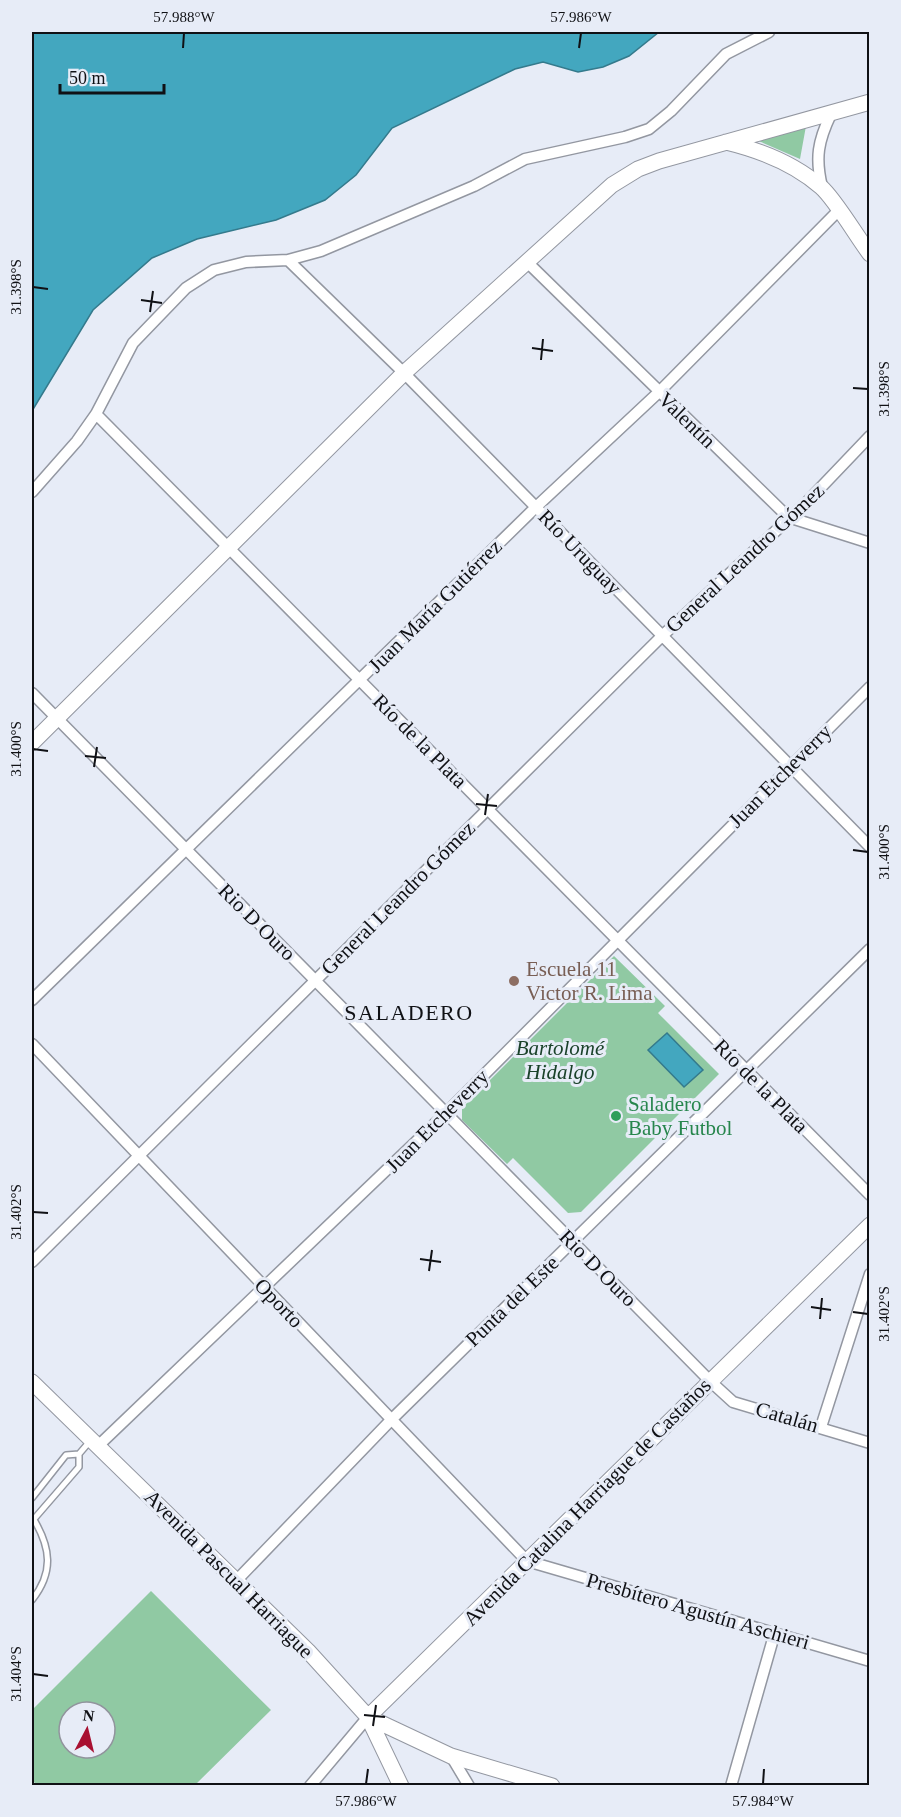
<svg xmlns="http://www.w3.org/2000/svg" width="901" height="1817" font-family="Georgia,serif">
	<rect width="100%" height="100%" fill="#e7ecf7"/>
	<path fill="#90c9a3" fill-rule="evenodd" d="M806 126 800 159 754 139Z
		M614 956 665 1006 658 1013 719 1074 581 1212 568 1213 513 1158 507 1164 462 1120V1108Z
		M151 1591 271 1710 195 1785H37L32 1780V1710ZM69 1712H105V1748H69Z"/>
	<path fill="#43a7bf" stroke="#347a8c" stroke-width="1.5" d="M32 32H659L629 56 603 67 578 72 543 62 515 69 392 128 356 175 325 200 276 220 197 239 152 258 93 310 32 411Z
		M667 1033 703 1070 684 1087 648 1050Z"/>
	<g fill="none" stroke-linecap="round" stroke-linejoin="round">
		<g stroke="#9397a1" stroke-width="8">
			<path id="lane" d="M32 1498 66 1455 79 1454
				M34 1519 79 1467V1454L91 1440
				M32 1600C54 1572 51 1548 33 1518"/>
		</g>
		<g stroke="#9397a1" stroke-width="13">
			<path id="street" d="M822 187C815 158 818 141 831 114
				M288 260 404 373 870 847
				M526 261 788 517 870 543
				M96 414 870 1195
				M32 492 77 441 96 414 133 343 186 288 214 270 246 262 288 260 321 251 474 186 525 159 625 137 649 129 671 111 726 54 769 32
				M32 693 710 1381 733 1402 870 1443
				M32 1000 536 507 659 392 838 211
				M32 1044 527 1561 870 1661
				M32 1262 662 636 807 502 870 436
				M821 1427 870 1274
				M99 1445 446 1113 870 687
				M236 1581 391 1420 870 949
				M451 1756 469 1786
				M310 1786 368 1717
				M731 1786 775 1632"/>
		</g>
		<g stroke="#9397a1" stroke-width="17">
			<path id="secondary" d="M726 142C759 150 795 164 821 187 835 199 857 237 870 254
				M32 743 404 373 612 185 638 169 659 161 870 102
				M32 1382 308 1651 368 1717 401 1786
				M368 1717 870 1225
				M368 1717 451 1756 552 1786"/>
		</g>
		<use href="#lane" stroke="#fff" stroke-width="5"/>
		<use href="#street" stroke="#fff" stroke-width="10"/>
		<use href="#secondary" stroke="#fff" stroke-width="15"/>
	</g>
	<path fill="none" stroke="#101115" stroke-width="2" d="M183 48 184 33M579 48 581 33M33 287 48 289M141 300 162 303M150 312 153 291M532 348 553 351M541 360 543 339M853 388 868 389M33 749 48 751M85 756 106 758M94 767 97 747M476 804 497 806M485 815 488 794M853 850 868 852M33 1212 48 1213M420 1259 441 1262M429 1271 432 1250M811 1307 831 1310M853 1312 868 1314M820 1319 822 1298M33 1674 48 1676M364 1715 385 1717M373 1726 376 1705M366 1784 368 1769M763 1784 764 1769"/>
	<circle fill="#8d6e63" stroke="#e7ecf7" stroke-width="2" cx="514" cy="981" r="6"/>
	<circle fill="#2e9e5b" stroke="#e7ecf7" stroke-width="2" cx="616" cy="1116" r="6"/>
	<g text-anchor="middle" stroke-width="6" stroke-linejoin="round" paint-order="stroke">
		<g font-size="21" fill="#101115" stroke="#e7ecf7">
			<text transform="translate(687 420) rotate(44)" y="7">Valentín</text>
			<text transform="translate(580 552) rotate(46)" y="7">Río Uruguay</text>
			<text transform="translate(745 558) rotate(-43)" y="7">General Leandro Gómez</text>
			<text transform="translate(435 606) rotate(-45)" y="7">Juan María Gutiérrez</text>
			<text transform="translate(420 741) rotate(45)" y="7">Río de la Plata</text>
			<text transform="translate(780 776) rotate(-45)" y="7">Juan Etcheverry</text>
			<text transform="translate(398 898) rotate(-45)" y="7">General Leandro Gómez</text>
			<text transform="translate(257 922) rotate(45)" y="7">Rio D Ouro</text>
			<text transform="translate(761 1086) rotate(45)" y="7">Río de la Plata</text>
			<text transform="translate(437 1121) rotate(-45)" y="7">Juan Etcheverry</text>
			<text transform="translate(598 1268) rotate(45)" y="7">Rio D Ouro</text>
			<text transform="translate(512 1301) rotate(-44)" y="7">Punta del Este</text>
			<text transform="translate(279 1303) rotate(46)" y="7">Oporto</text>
			<text transform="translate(787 1417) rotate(16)" y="7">Catalán</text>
			<text transform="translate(587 1502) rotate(-45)" y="7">Avenida Catalina Harriague de Castaños</text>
			<text transform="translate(229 1574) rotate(45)" y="7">Avenida Pascual Harriague</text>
			<text transform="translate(698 1611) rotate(16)" y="7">Presbítero Agustín Aschieri</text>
		</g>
		<g font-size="21" fill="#785e54" stroke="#e7ecf7" text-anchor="start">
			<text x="526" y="976">Escuela 11<tspan x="526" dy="24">Victor R. Lima</tspan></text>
		</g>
		<g font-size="21" font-style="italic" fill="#1a422a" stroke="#e7ecf7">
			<text x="560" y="1055">Bartolomé<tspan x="560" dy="24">Hidalgo</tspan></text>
		</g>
		<g font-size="21" fill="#27864d" stroke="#e7ecf7" text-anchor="start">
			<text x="628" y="1111">Saladero<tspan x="628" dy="24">Baby Futbol</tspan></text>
		</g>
		<g font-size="22" letter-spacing="1.5" fill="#101115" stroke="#e7ecf7">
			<text x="409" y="1020">SALADERO</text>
		</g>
	</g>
	<rect width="901" height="1817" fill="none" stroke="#e7ecf7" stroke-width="66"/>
	<g transform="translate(87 1730) rotate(7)"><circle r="28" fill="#e7ecf7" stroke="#91949d" stroke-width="1.5"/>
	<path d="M0-4.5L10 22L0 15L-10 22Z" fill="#a81031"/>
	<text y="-9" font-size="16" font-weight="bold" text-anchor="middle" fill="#101115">N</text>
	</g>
	<path d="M60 84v9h104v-9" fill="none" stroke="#101115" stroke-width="3"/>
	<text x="69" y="84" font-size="18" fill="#101115" stroke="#e7ecf7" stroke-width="4.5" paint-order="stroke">50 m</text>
	<rect x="33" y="33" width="835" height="1751" fill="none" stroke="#101115" stroke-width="2"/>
	<g font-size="15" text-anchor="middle" fill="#101115">
		<text x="184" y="22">57.988°W</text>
		<text x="581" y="22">57.986°W</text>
		<text transform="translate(16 287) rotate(-90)" y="5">31.398°S</text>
		<text transform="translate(884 389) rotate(-90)" y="5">31.398°S</text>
		<text transform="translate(16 749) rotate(-90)" y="5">31.400°S</text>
		<text transform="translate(884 852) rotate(-90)" y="5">31.400°S</text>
		<text transform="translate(16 1212) rotate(-90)" y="5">31.402°S</text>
		<text transform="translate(884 1314) rotate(-90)" y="5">31.402°S</text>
		<text transform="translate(16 1674) rotate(-90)" y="5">31.404°S</text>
		<text x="366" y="1806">57.986°W</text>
		<text x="763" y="1806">57.984°W</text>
	</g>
</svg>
